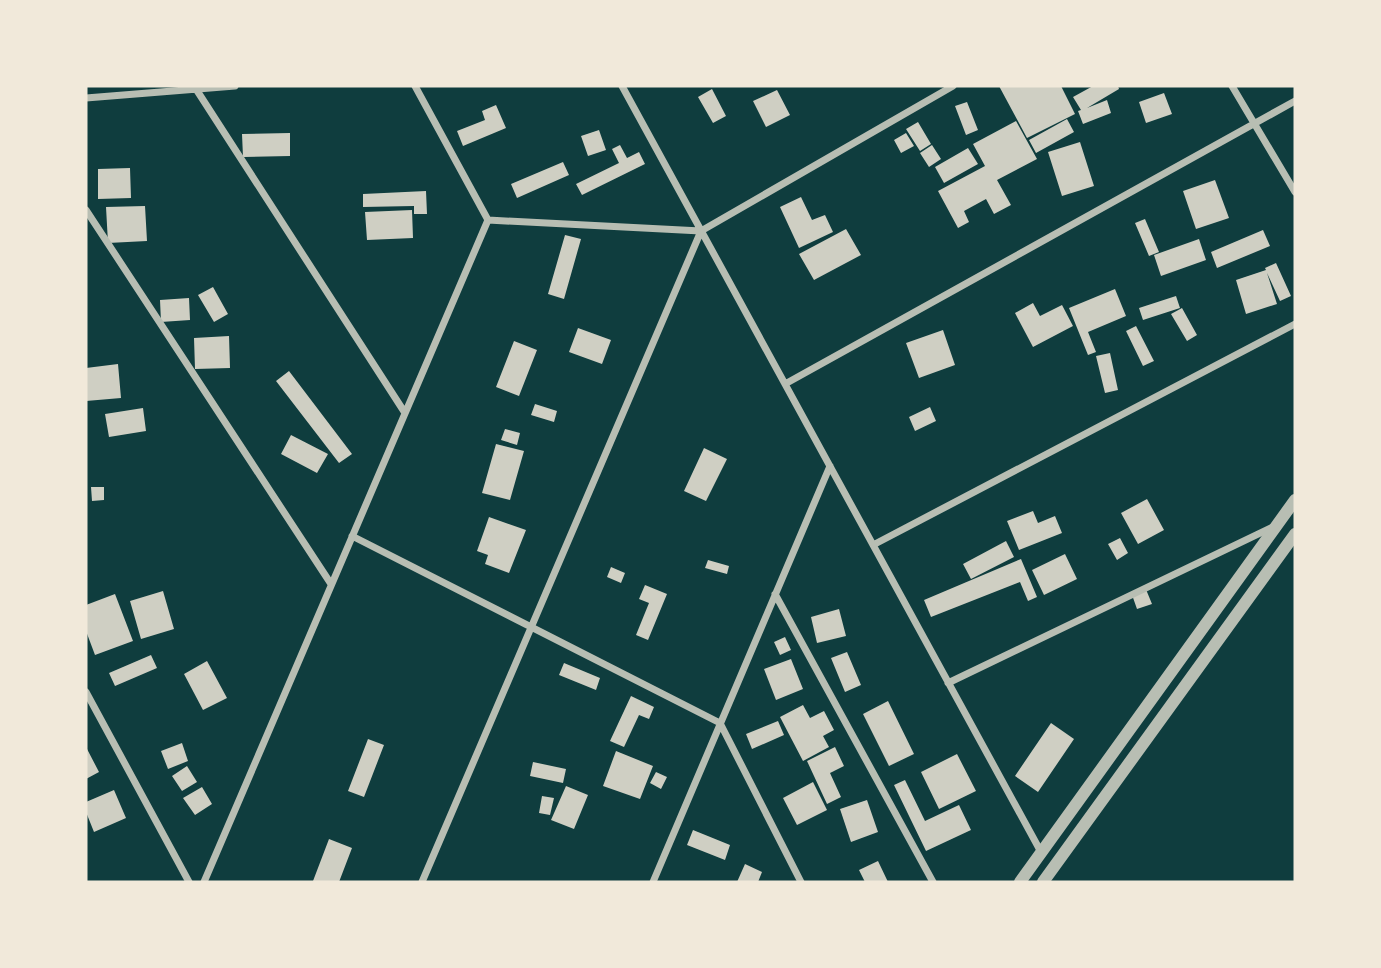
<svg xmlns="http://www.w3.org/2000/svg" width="1381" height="968" font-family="'Roboto Condensed',sans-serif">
	<rect width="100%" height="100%" fill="#0f3d3e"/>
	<path fill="#cfcfc3" d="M999 86H1061L1075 114 1027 138Z
		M1093 86H1118L1119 89 1087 108 1107 100 1111 113 1083 124 1078 111 1081 110 1073 97Z
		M712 89 726 116 713 123 698 97Z
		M777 90 790 115 766 127 753 101Z
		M1164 93 1172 114 1146 123 1139 102Z
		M967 102 978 130 966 135 955 106Z
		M496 105 506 128 463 146 457 131 485 120 482 111Z
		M1067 119 1074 132 1036 153 1029 140Z
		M1016 121 1037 159 997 180 1011 205 994 214 986 199 964 211 969 222 958 228 938 191 985 166 973 144Z
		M918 122 931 144 920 151 906 129Z
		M599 130 606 150 588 156 581 136Z
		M290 133V156L243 157 242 134Z
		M906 133 914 146 901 153 894 140Z
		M1080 142 1094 186 1062 196 1048 152Z
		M620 145 627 158 639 152 645 164 582 195 576 184 619 163 612 149Z
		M932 145 941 159 929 167 920 153Z
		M968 148 978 164 944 183 935 167Z
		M563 162 569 175 517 198 511 184Z
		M130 168 131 198 98 199V169Z
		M1215 180 1229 218 1196 229 1183 191Z
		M426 191 427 214H414V206L363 207V194Z
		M801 197 812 220 825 215 833 232 799 248 780 207Z
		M145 206 147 241 108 243 106 207Z
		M412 210 413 238 367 240 365 212Z
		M1145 219 1159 252 1149 256 1135 223Z
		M846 229 861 255 814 280 799 254Z
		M1263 230 1270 246 1217 268 1211 252Z
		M565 235 581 239 564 299 548 294Z
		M1199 239 1206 260 1161 276 1154 255Z
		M1276 263 1291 296 1280 301 1267 273 1277 304 1246 314 1236 280 1266 270 1265 268Z
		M213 287 228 314 214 322 198 295Z
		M1115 289 1126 316 1088 332 1096 352 1088 355 1069 308Z
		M1176 296 1180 308 1143 320 1139 308Z
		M189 298 190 320 161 322 160 300Z
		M1033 303 1040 316 1062 305 1073 326 1033 347 1015 313Z
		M1182 308 1197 335 1187 341 1171 314Z
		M1136 326 1154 361 1143 366 1126 331Z
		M578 328 611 340 602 364 569 352Z
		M943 330 955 365 919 378 906 343Z
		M229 336 230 368 195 369 194 338Z
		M514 341 537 350 519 396 496 387Z
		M1110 353 1118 390 1105 393 1096 356Z
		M118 364 121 398 86 401V368Z
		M289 371 352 454 339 463 276 381Z
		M535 404 557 411 554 422 531 415Z
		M930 407 936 421 915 431 909 417Z
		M143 408 146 431 109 437 105 414Z
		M505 429 520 433 517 445 501 440Z
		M291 435 328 454 317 473 281 454Z
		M496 444 524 451 510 500 482 493Z
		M704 448 727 459 706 501 684 491Z
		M91 487H104V500L92 501Z
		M1147 499 1164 530 1138 544 1121 513Z
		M1033 511 1038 523 1055 516 1062 533 1019 550 1007 521Z
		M489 517 526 530 509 573 485 564 488 555 477 551Z
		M1120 538 1128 553 1117 560 1108 544Z
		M1006 541 1014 557 971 579 963 564Z
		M1065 554 1077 579 1044 595 1032 570Z
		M1021 559 1037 597 1028 601 1020 582 931 617 924 600Z
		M708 560 729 566 727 574 705 568Z
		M611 567 625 573 621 583 607 577Z
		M645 585 667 594 648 640 636 635 649 603 639 599Z
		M1145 587 1152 604 1137 609 1131 592Z
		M163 591 174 629 141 639 130 601Z
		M115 594 133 641 95 655 86 631V605Z
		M839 609 846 636 817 643 811 617Z
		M785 637 791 650 780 655 774 642Z
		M847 652 861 685 845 692 831 658Z
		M151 655 157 668 115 686 109 673Z
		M791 659 803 689 776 700 764 669Z
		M207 661 227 698 203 710 184 674Z
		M564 663 600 678 596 690 559 675Z
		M631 696 654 707 649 719 639 715 624 747 610 741Z
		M888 701 914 754 889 766 863 714Z
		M803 705 810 718 824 711 834 730 823 736 829 747 803 761 780 717Z
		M778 721 784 735 752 749 746 734Z
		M1051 723 1074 739 1038 792 1015 776Z
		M368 739 384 745 364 797 348 791Z
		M182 743 188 761 168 769 161 751Z
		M86 747 99 772 86 779Z
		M835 747 844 766 830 773 841 797 827 804 807 761Z
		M616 751 653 766 640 799 603 786Z
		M957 754 976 791 939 809 921 772Z
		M533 762 566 769 563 783 530 776Z
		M187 766 197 782 182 791 172 776Z
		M656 772 667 777 661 789 650 783Z
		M905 780 925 821 959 805 971 830 926 851 894 785Z
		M813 782 827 810 797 825 783 798Z
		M566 786 588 795 574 829 551 820Z
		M202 787 212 804 195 815 183 798Z
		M114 790 126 818 94 832 86 812V802Z
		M542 796 554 798 550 815 539 813Z
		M867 800 878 832 851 842 840 809Z
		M693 830 730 845 725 860 687 845Z
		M329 839 352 848 339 882H317L313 881Z
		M878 861 888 882H865L859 870Z
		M745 864 762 872 758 882H737Z"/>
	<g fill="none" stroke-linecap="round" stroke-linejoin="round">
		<path stroke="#b8beb3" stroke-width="7" d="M415 86 488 220
			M622 86 1041 852
			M1232 86 1295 192
			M196 89 405 413
			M86 98 235 86
			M86 210 331 584
			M488 220 701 231 953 86
			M785 384 1295 101
			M352 536 720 723 801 882
			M873 545 1295 324
			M775 594 933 882
			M948 683 1273 527
			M86 692 189 882
			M204 882 488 220
			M422 882 701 231
			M653 882 830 466"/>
		<path stroke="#b8beb3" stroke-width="12" d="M1020 882 1295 500
			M1043 882 1295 534"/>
	</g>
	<rect width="1381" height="968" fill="none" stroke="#f1e9da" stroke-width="175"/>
</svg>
